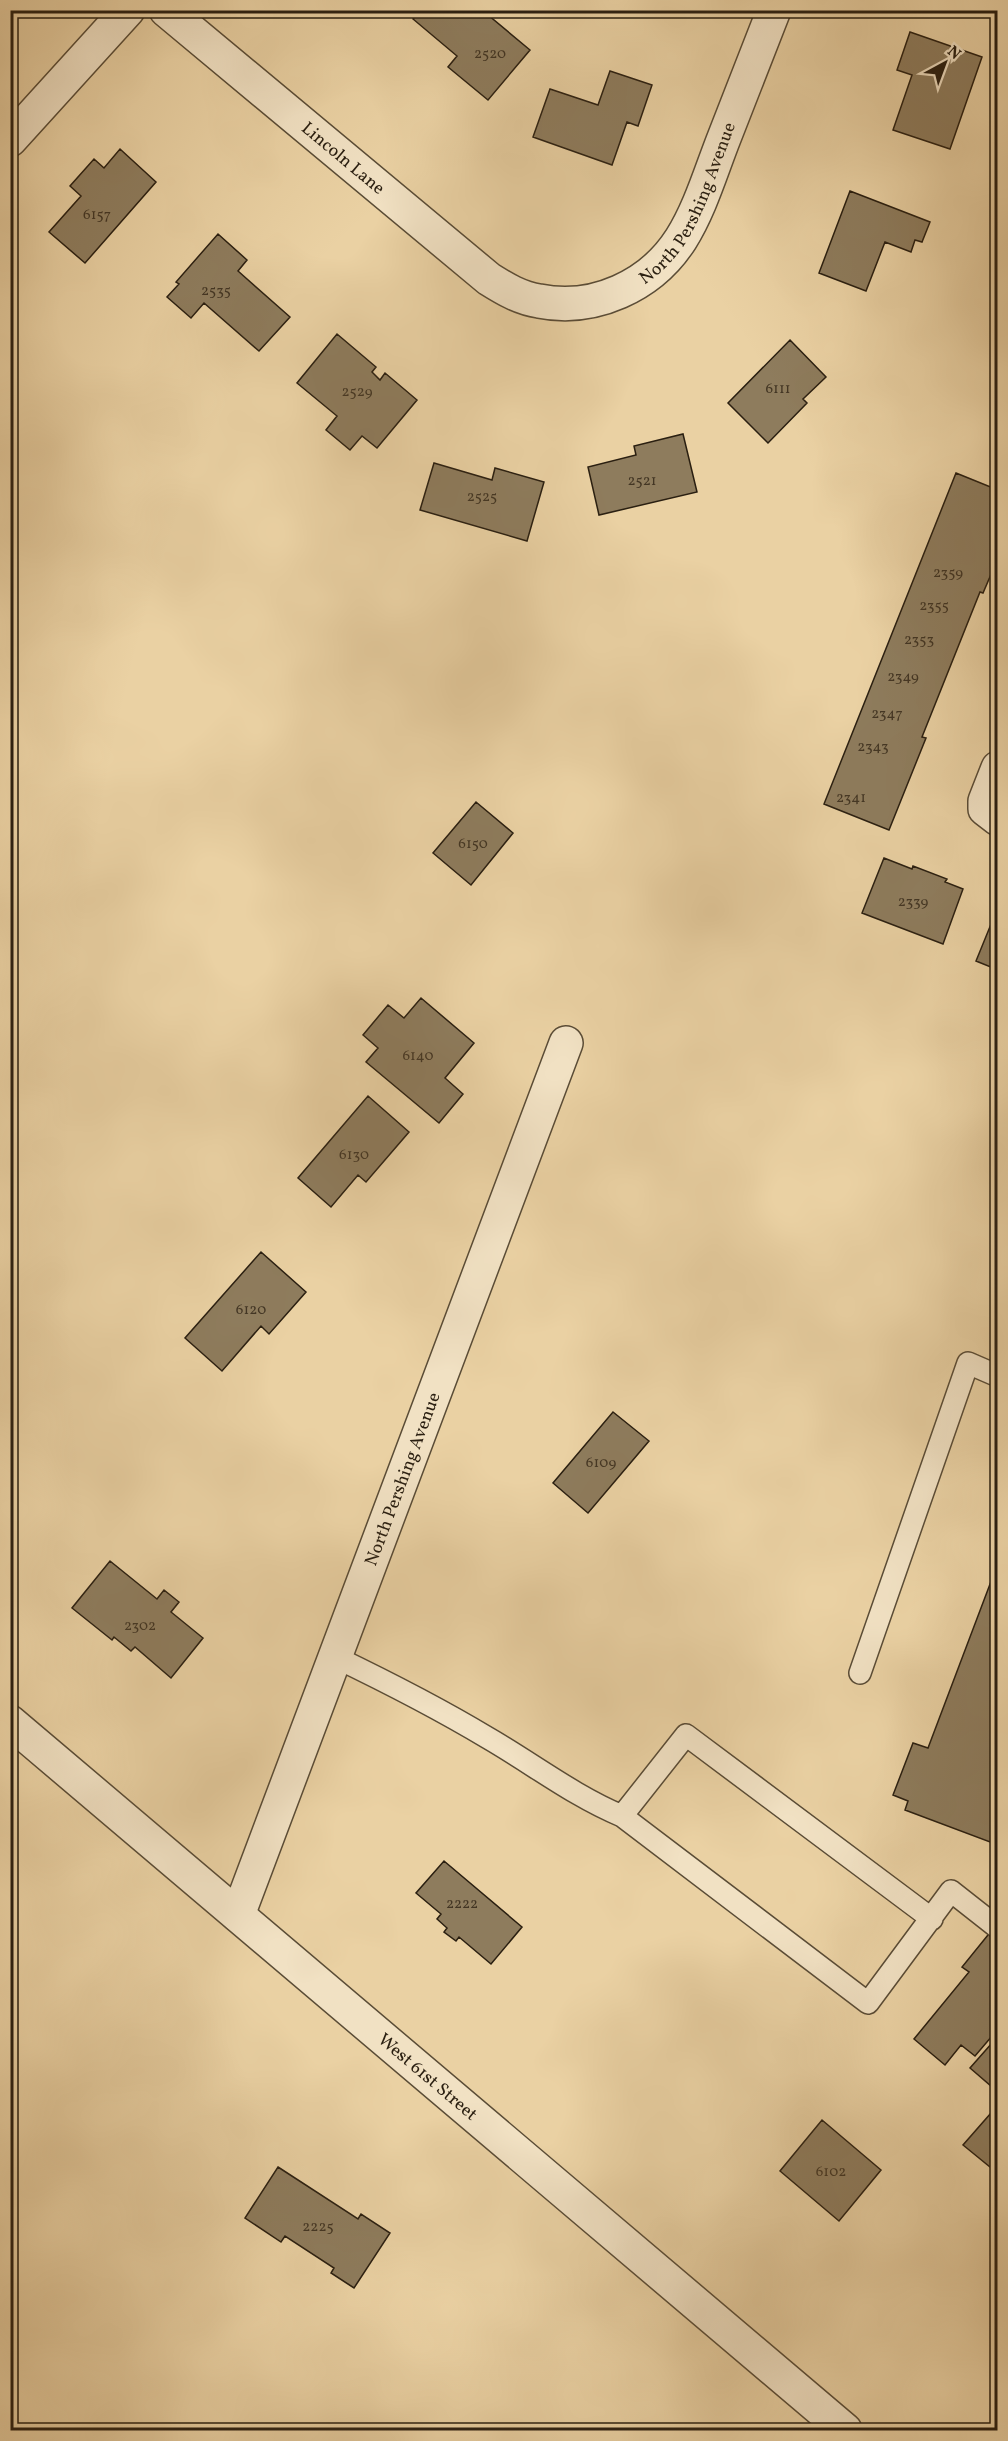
<svg xmlns="http://www.w3.org/2000/svg" width="1008" height="2441" font-family="Vollkorn,serif">
	<rect width="100%" height="100%" fill="#ead1a3"/>
	<filter id="stains"><feTurbulence type="fractalNoise" baseFrequency=".00333" numOctaves="4"/><feColorMatrix values="0 0 0 0 .2 0 0 0 0 .09 0 0 0 0 .02 0 0 0 .5 -.17"/></filter>
	<radialGradient id="worn" r=".72"><stop offset=".6" stop-color="#630" stop-opacity="0"/><stop offset="1" stop-color="#630" stop-opacity=".3"/></radialGradient>
	<path fill="#8e7c5d" stroke="#2a1f11" stroke-width="1.5" d="M420 10H482L530 50 488 100 448 67 457 56 413 19Z
		M910 32 982 57 950 149 893 130 912 75 897 70Z
		M610 71 652 85 638 126 627 122 612 165 533 137 550 89 598 105Z
		M120 149 156 182 85 263 49 232 81 196 70 186 94 159 104 168Z
		M850 191 930 222 922 242 915 240 911 252 885 242 866 291 819 273Z
		M218 234 247 260 238 271 290 317 259 351 204 303 191 318 167 297 179 284 176 282Z
		M337 334 376 367 372 372 380 380 385 373 417 400 377 448 362 436 350 450 326 430 337 416 297 383Z
		M790 340 826 377 803 399 807 403 768 443 728 403Z
		M683 434 697 492 599 515 588 467 636 455 634 446Z
		M434 463 492 480 495 468 544 482 527 541 420 510Z
		M956 473 998 490V558L983 593 980 592 922 737 926 738 889 830 824 804Z
		M476 802 513 833 471 885 433 853Z
		M884 858 912 869 913 866 947 879 945 882 963 889 943 944 862 913Z
		M998 907V970L976 961Z
		M421 998 474 1043 445 1078 463 1094 439 1123 366 1062 378 1048 363 1035 388 1005 404 1018Z
		M368 1096 409 1132 366 1182 358 1175 331 1207 298 1178Z
		M261 1252 306 1292 269 1334 261 1326 222 1371 185 1338Z
		M613 1412 649 1441 588 1513 553 1483Z
		M110 1561 157 1599 164 1590 179 1602 171 1612 203 1638 171 1678 135 1647 131 1651 114 1637 112 1640 72 1608Z
		M998 1563V1845L905 1810 908 1801 893 1795 913 1743 928 1748Z
		M444 1861 522 1927 491 1964 459 1937 456 1941 444 1932 447 1928 437 1919 441 1914 416 1893Z
		M992 1930 998 1934V2029L975 2056 961 2045 945 2065 914 2039 969 1972 962 1967Z
		M992 2043 998 2048V2092L970 2068Z
		M998 2105V2158L990 2167 963 2145Z
		M822 2120 881 2170 839 2221 780 2171Z
		M278 2167 358 2219 361 2214 390 2233 354 2288 331 2273 334 2268 285 2236 281 2242 245 2218Z"/>
	<g fill="none" stroke-linecap="round" stroke-linejoin="round">
		<g stroke="#5a4c36" stroke-width="24">
			<path id="lane" d="M335 1657C387 1682 438 1708 488 1738 533 1764 574 1796 622 1816
				M860 1673 968 1363 998 1376
				M932 1919 686 1735 622 1816 868 2003 951 1891 998 1928"/>
		</g>
		<g stroke="#5a4c36" stroke-width="36">
			<g id="street">
				<path id="s1" d="M166 10 489 279C505 289 520 298 539 301 594 312 651 286 681 239 700 209 711 171 724 138 740 96 757 53 774 10"/>
				<path d="M10 140 128 10"/>
				<path d="M998 768 985 801V809L998 819"/>
				<path id="s2" d="M10 1722 845 2430"/>
				<path id="s3" d="M238 1915 566 1043"/>
			</g>
		</g>
		<use href="#lane" stroke="#f1e1c3" stroke-width="21"/>
		<use href="#street" stroke="#f1e1c3" stroke-width="33"/>
	</g>
	<g text-anchor="middle" stroke-width="6" stroke-linejoin="round" paint-order="stroke">
		<g font-size="15" fill="#433624">
			<text x="490" y="58">2520</text>
			<text x="97" y="219">6157</text>
			<text x="216" y="295">2535</text>
			<text x="778" y="393">6111</text>
			<text x="357" y="396">2529</text>
			<text x="642" y="485">2521</text>
			<text x="482" y="501">2525</text>
			<text x="948" y="577">2359</text>
			<text x="934" y="610">2355</text>
			<text x="919" y="644">2353</text>
			<text x="903" y="681">2349</text>
			<text x="887" y="718">2347</text>
			<text x="873" y="751">2343</text>
			<text x="851" y="802">2341</text>
			<text x="473" y="848">6150</text>
			<text x="913" y="906">2339</text>
			<text x="418" y="1060">6140</text>
			<text x="354" y="1159">6130</text>
			<text x="251" y="1314">6120</text>
			<text x="601" y="1467">6109</text>
			<text x="140" y="1630">2302</text>
			<text x="462" y="1908">2222</text>
			<text x="831" y="2176">6102</text>
			<text x="318" y="2231">2225</text>
		</g>
		<g font-size="18" fill="#2a1f11" stroke="#f1e1c3">
			<text dy="6" stroke="none"><textPath href="#s1" startOffset="231">Lincoln Lane</textPath></text>
			<text dy="6" stroke="none"><textPath href="#s1" startOffset="674">North Pershing Avenue</textPath></text>
			<text dy="6" stroke="none"><textPath href="#s3" startOffset="466">North Pershing Avenue</textPath></text>
			<text dy="6" stroke="none"><textPath href="#s2" startOffset="548">West 61st Street</textPath></text>
		</g>
	</g>
	<rect width="1008" height="2441" fill="none" stroke="#ead1a3" stroke-width="36"/>
	<rect x="12" y="12" width="984" height="2417" fill="none" stroke="#2a1f11" stroke-width="3"/>
	<rect x="18" y="18" width="972" height="2405" fill="none" stroke="#2a1f11" stroke-width="1.5"/>
	<g transform="translate(945 63) rotate(41)" stroke="#f1e1c3" stroke-width="4.5" paint-order="stroke">
	<path d="M0-4.5L10 22L0 15L-10 22Z" fill="#2a1f11"/>
	<text y="-9" font-size="16" font-weight="bold" text-anchor="middle" fill="#2a1f11">N</text>
	</g>
	<rect width="100%" height="100%" filter="url(#stains)"/>
	<rect width="100%" height="100%" fill="url(#worn)"/>
</svg>
